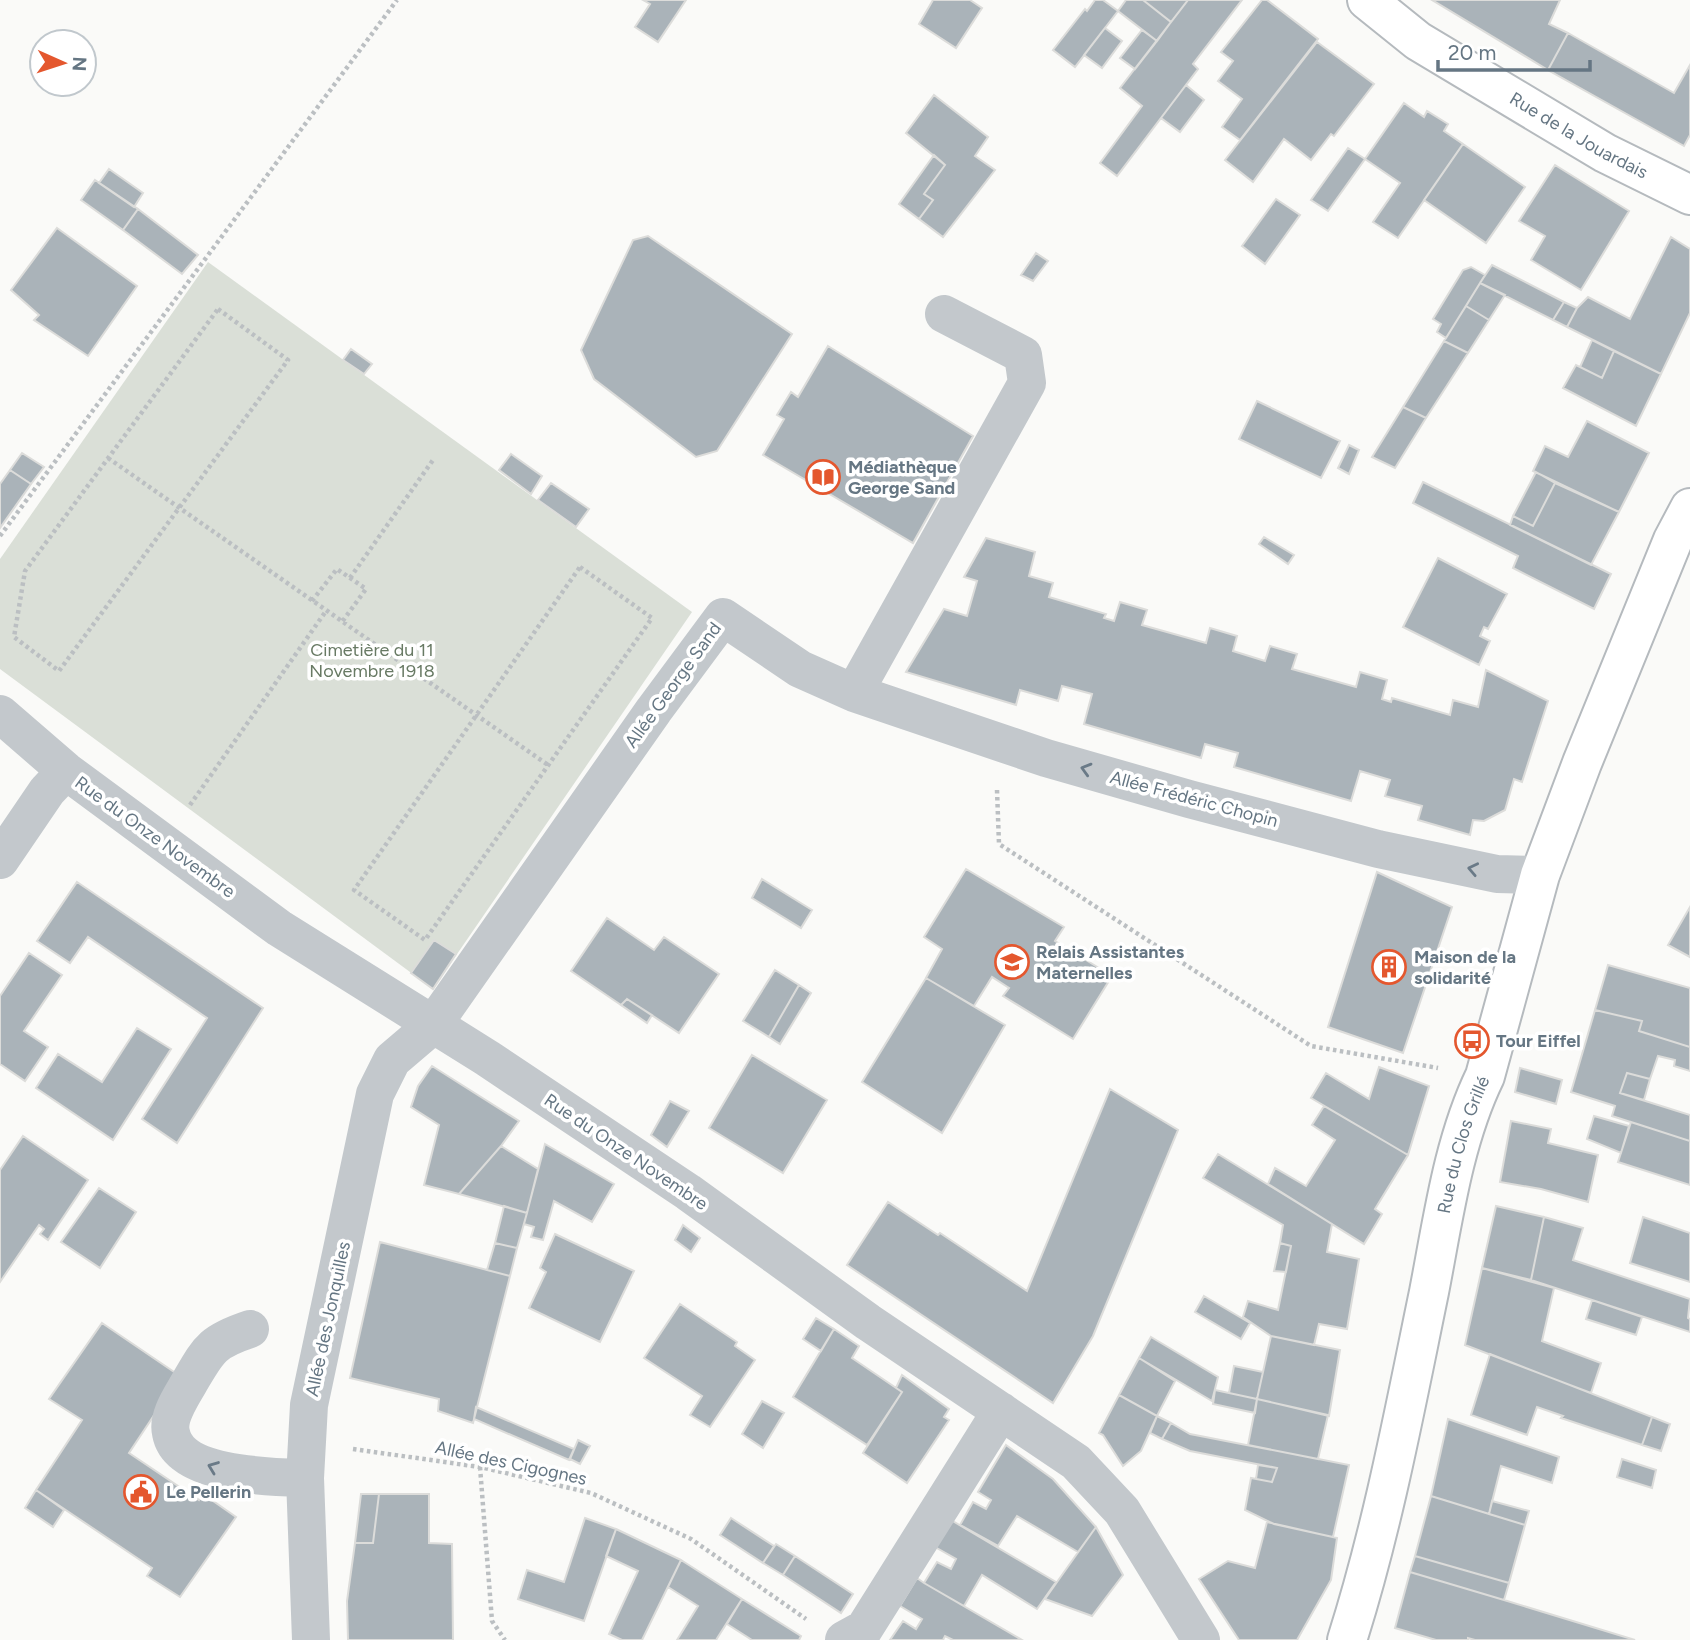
<svg xmlns="http://www.w3.org/2000/svg" width="1690" height="1640" font-family="Figtree,sans-serif">
	<rect width="100%" height="100%" fill="#fafaf8"/>
	<path fill="#dadfd7" d="M208 262 692 612 433 989 0 669V559Z"/>
	<path fill="#aab3b9" stroke="#dcdcda" stroke-width="2" d="M643 0H686L658 42 635 27 650 4Z
		M933 0H970L982 8 956 48 919 24Z
		M1095 0H1103L1118 11 1075 67 1053 50 1085 9 1087 11Z
		M1126 0H1143L1171 22 1157 41 1118 11Z
		M1143 0H1188L1171 22Z
		M1188 0H1242L1193 64 1198 69 1117 176 1100 163 1142 106 1120 88Z
		M1262 0H1267L1318 39 1240 140 1222 127 1242 99 1218 81 1233 61 1221 52Z
		M1432 0H1560L1549 24 1568 33 1548 70Z
		M1105 28 1122 41 1102 68 1084 55Z
		M1142 30 1157 41 1135 69 1120 58Z
		M1568 33 1674 93 1690 65V135L1684 146 1548 70Z
		M1317 42 1374 84 1334 136 1331 134 1311 160 1284 139 1253 182 1225 160Z
		M1186 85 1204 100 1180 132 1161 118Z
		M934 95 988 137 975 156 995 170 943 237 919 219 933 200 924 194 945 165 906 133Z
		M1404 103 1424 117 1427 111 1448 124 1444 131 1463 144 1398 238 1373 222 1400 183 1365 159Z
		M1463 144 1525 187 1486 243 1424 200Z
		M1348 148 1365 159 1328 211 1311 200Z
		M934 155 945 165 924 194 933 200 919 219 899 204Z
		M1555 165 1629 211 1581 290 1531 260 1545 236 1519 221Z
		M109 169 143 193 134 207 99 183Z
		M95 180 138 209 123 230 81 200Z
		M1276 199 1300 215 1265 264 1242 246Z
		M138 209 198 255 182 274 123 230Z
		M57 228 137 286 88 356 34 320 39 315 11 290Z
		M648 236 792 334 717 451 696 457 594 379 581 350 633 240Z
		M1671 237 1690 249V313L1661 374 1567 327 1577 308 1588 297 1630 319Z
		M1036 253 1048 261 1033 281 1021 275Z
		M1492 265 1564 302 1553 320 1480 283Z
		M1471 267 1485 275 1446 338 1437 332 1441 324 1433 319 1463 270Z
		M1480 283 1505 295 1489 320 1466 306Z
		M1564 302 1577 308 1567 327 1553 320Z
		M1466 306 1489 320 1468 353 1444 341Z
		M1592 340 1614 351 1602 378 1580 367Z
		M1444 341 1468 353 1426 418 1403 407Z
		M828 346 973 436 913 543 763 455 784 419 777 415 791 392 798 397Z
		M351 349 372 364 364 374 343 360Z
		M1614 351 1661 374 1636 426 1563 388 1576 365 1602 378Z
		M1257 401 1340 441 1321 478 1239 439Z
		M1403 407 1426 418 1395 468 1372 457Z
		M1587 421 1649 453 1619 512 1533 471 1545 446 1568 457Z
		M1349 445 1359 450 1349 474 1338 468Z
		M22 453 44 467 31 484 10 470Z
		M511 454 542 476 531 494 499 470Z
		M10 470 31 484 0 528V484Z
		M1536 472 1555 483 1533 526 1513 516Z
		M1423 482 1611 574 1594 609 1513 568 1518 556 1413 503Z
		M551 483 589 509 576 527 538 500Z
		M1555 483 1619 512 1591 565 1510 525 1513 516 1533 526Z
		M1264 537 1294 555 1288 564 1259 544Z
		M986 538 1035 552 1029 576 1053 583 1049 597 1106 614 1104 618 1114 621 1120 602 1147 610 1142 625 1206 643 1210 628 1237 636 1233 651 1265 661 1270 646 1297 654 1292 669 1356 687 1360 672 1387 680 1382 699 1391 702 1392 698 1450 715 1453 700 1478 707 1486 670 1548 701 1522 782 1514 779 1505 810 1484 821 1473 820 1470 835 1418 820 1422 806 1385 796 1390 780 1360 771 1351 801 1234 767 1238 753 1205 744 1201 758 1084 724 1092 694 1062 686 1058 701 1020 690 1016 705 906 672 944 609 967 616 977 581 964 577Z
		M1438 558 1507 594 1488 629 1484 627 1480 636 1490 641 1479 665 1403 627Z
		M966 869 1064 927 1055 941 1112 976 1073 1039 1003 996 1009 988 992 977 974 1006 926 978 942 949 924 937Z
		M1377 872 1452 907 1403 1053 1328 1027Z
		M762 879 812 910 801 928 752 898Z
		M77 882 263 1008 177 1143 142 1119 207 1018 88 937 70 963 37 941Z
		M1690 907V957L1668 945Z
		M607 918 654 950 664 937 719 974 679 1033 627 999 621 1005 571 971Z
		M434 940 456 954 433 989 411 973Z
		M29 953 62 975 24 1031 48 1047 25 1081 0 1064V996Z
		M1608 965 1690 988V1047L1639 1031 1642 1021 1595 1010Z
		M775 970 799 985 769 1037 743 1021Z
		M926 978 1005 1025 942 1133 862 1082Z
		M799 985 811 993 780 1044 769 1037Z
		M627 999 652 1015 647 1023 621 1005Z
		M1595 1010 1642 1021 1639 1031 1690 1047V1071L1674 1066 1675 1060 1658 1056 1650 1079 1627 1073 1620 1093 1690 1115V1141L1612 1116 1615 1106 1571 1092Z
		M137 1028 171 1049 113 1140 36 1088 58 1054 102 1082Z
		M752 1055 827 1100 783 1173 709 1128Z
		M432 1066 519 1121 501 1146 459 1194 424 1185 439 1125 411 1107 418 1086Z
		M1379 1067 1429 1086 1408 1155 1311 1098 1326 1073 1369 1099Z
		M1520 1068 1562 1080 1556 1104 1515 1092Z
		M1627 1073 1650 1079 1644 1100 1620 1093Z
		M1110 1089 1178 1130 1093 1336 1053 1403 847 1265 888 1202 938 1235 940 1233 1027 1291Z
		M670 1101 689 1111 667 1147 651 1135Z
		M1324 1106 1408 1155 1375 1209 1382 1214 1364 1244 1268 1184 1275 1168 1306 1186 1335 1140 1312 1125Z
		M1594 1116 1629 1126 1621 1153 1587 1139Z
		M1511 1121 1551 1129 1548 1143 1598 1155 1588 1202 1541 1189 1500 1182Z
		M1631 1122 1690 1141V1185L1618 1162Z
		M23 1136 88 1180 48 1240 40 1234 44 1229 39 1225 0 1282V1170Z
		M545 1144 614 1184 592 1222 554 1201 543 1240 531 1237 534 1227 524 1224Z
		M501 1146 538 1169 527 1213 459 1194Z
		M1218 1154 1332 1224 1327 1252 1359 1259 1347 1329 1319 1324 1314 1345 1271 1336 1243 1317 1248 1301 1278 1310 1291 1246 1280 1243 1283 1225 1203 1178Z
		M99 1188 136 1212 100 1268 61 1242Z
		M504 1206 527 1213 517 1248 495 1243Z
		M1496 1206 1544 1217 1531 1280 1482 1268Z
		M1544 1217 1583 1228 1573 1260 1690 1299 1688 1318 1690 1319V1332L1531 1280Z
		M1643 1217 1690 1233V1282L1630 1263Z
		M683 1225 700 1238 691 1252 675 1240Z
		M555 1234 634 1271 600 1342 529 1308 546 1272 540 1268Z
		M380 1242 510 1276 473 1423 438 1411 439 1399 350 1378Z
		M495 1243 517 1248 510 1276 487 1270Z
		M1280 1243 1291 1246 1286 1272 1274 1271Z
		M1482 1268 1554 1288 1542 1341 1601 1363 1591 1393 1465 1345Z
		M1204 1296 1250 1323 1241 1339 1195 1312Z
		M1592 1300 1642 1317 1636 1335 1586 1319Z
		M680 1304 737 1342 735 1346 755 1360 710 1427 690 1415 702 1396 644 1358Z
		M816 1318 834 1329 821 1351 803 1339Z
		M102 1323 180 1376 129 1453 199 1500 203 1494 236 1517 180 1597 147 1576 152 1568 36 1490 82 1420 49 1399Z
		M834 1329 859 1346 852 1358 902 1392 867 1445 793 1397Z
		M1271 1336 1340 1350 1329 1416 1257 1399Z
		M1151 1337 1218 1377 1212 1401 1139 1358Z
		M1490 1354 1652 1417 1642 1445 1561 1418 1563 1416 1537 1407 1527 1435 1471 1415Z
		M1139 1358 1175 1381 1157 1416 1119 1395Z
		M1234 1366 1263 1372 1257 1399 1229 1393Z
		M902 1375 949 1409 944 1417 949 1420 907 1483 863 1453 902 1392 896 1388Z
		M1215 1390 1257 1399 1255 1413 1213 1404Z
		M1119 1395 1157 1416 1141 1451 1123 1466 1103 1435 1099 1433Z
		M1257 1399 1328 1415 1318 1459 1248 1445Z
		M762 1401 784 1413 763 1448 742 1434Z
		M476 1407 574 1449 569 1460 474 1419Z
		M1157 1416 1171 1423 1162 1439 1150 1433Z
		M1652 1417 1670 1424 1661 1451 1642 1445Z
		M1448 1419 1559 1457 1552 1483 1501 1466 1489 1514 1431 1496Z
		M1171 1423 1190 1434 1349 1465 1333 1537 1274 1524 1245 1510 1251 1478 1272 1482 1277 1468 1190 1451 1162 1439Z
		M578 1440 590 1446 580 1464 570 1459Z
		M1006 1445 1053 1479 1096 1527 1078 1552 1017 1516 998 1546 960 1525 973 1502 986 1509 991 1500 978 1492Z
		M1622 1459 1656 1470 1652 1488 1617 1477Z
		M1258 1465 1277 1468 1272 1482 1256 1479Z
		M36 1490 64 1510 53 1527 25 1508Z
		M361 1494H379L373 1543H355Z
		M379 1494H429V1543L452 1544 453 1640H348L347 1601 355 1543H373Z
		M1431 1496 1525 1525 1509 1583 1415 1556Z
		M1492 1501 1529 1511 1525 1525 1489 1514Z
		M585 1518 616 1529 584 1621 518 1599 527 1570 564 1582Z
		M731 1518 774 1546 763 1563 720 1535Z
		M951 1520 1056 1582 1037 1609 982 1575 964 1606 924 1583 937 1562 951 1569 956 1559 935 1547Z
		M1267 1522 1337 1538 1331 1580 1297 1640H1239L1199 1579 1228 1561 1255 1568Z
		M1096 1527 1123 1575 1092 1616 1045 1599Z
		M616 1529 681 1560 642 1640H622L609 1634 638 1571 606 1556Z
		M776 1544 795 1556 783 1575 763 1563Z
		M795 1556 853 1594 841 1613 783 1575Z
		M1415 1556 1509 1583 1504 1600 1410 1572Z
		M681 1560 742 1599 716 1640H677L698 1606 668 1587Z
		M1410 1572 1504 1600 1635 1640H1475L1468 1638V1640H1436L1395 1628Z
		M917 1578 924 1583 1022 1640H953L945 1636 943 1640H890L903 1621 916 1629 922 1619 900 1606Z
		M742 1599 801 1636 799 1640H752L727 1624Z"/>
	<g fill="none" stroke-linecap="round" stroke-linejoin="round">
		<g stroke="#b5babe" stroke-width="42">
			<g id="major">
				<path id="s1" d="M1367 0 1418 41 1605 153 1690 195"/>
				<path id="s2" d="M1347 1640C1383 1527 1405 1408 1429 1292 1443 1220 1453 1142 1485 1076L1540 875 1582 763 1673 540 1690 508"/>
			</g>
		</g>
		<path stroke="#bbbfc2" stroke-width="4.5" stroke-dasharray="3.5 3.5" stroke-linecap="butt" d="M218 309 288 360 59 671 14 637 25 571Z
			M108 458 548 765
			M0 536 397 0
			M580 567 652 618 425 940 354 890Z
			M350 578 433 460
			M312 601 337 569 366 589 342 622
			M997 790 999 844 1311 1046 1438 1068
			M190 805 326 611
			M353 1449 480 1467 591 1493 691 1539 806 1619
			M480 1467 492 1621 505 1640"/>
		<path stroke="#c3c8cc" stroke-width="38" d="M854 693 1046 758 1189 799 1378 849 1497 874 1540 875
			M0 714 66 771 279 928 487 1058 688 1192 868 1322 1076 1462 1122 1511 1201 1640
			M0 860 47 791 66 771
			M250 1329C211 1342 209 1349 189 1383 181 1397 167 1417 171 1433 179 1476 270 1477 305 1478
			M311 1640 305 1478 309 1405 375 1094 392 1060 433 1025 654 710 723 617 800 669 854 693 1027 383 1023 355 944 314
			M844 1640 864 1629 1001 1411"/>
		<use href="#major" stroke="#fff" stroke-width="38"/>
	</g>
	<defs><path id="oneway-chevron" d="M-2-3.5L2.5 0L-2 3.5" fill="none" stroke-width="1.6" stroke-linecap="round" stroke-linejoin="round" transform="scale(1.75)"/></defs>
	<g stroke="#6a7a87">
		<use href="#oneway-chevron" transform="translate(1086 769) rotate(-164)"/>
		<use href="#oneway-chevron" transform="translate(1473 869) rotate(-168)"/>
		<use href="#oneway-chevron" transform="translate(213 1467) rotate(-159)"/>
	</g>
	<defs>
		<g id="library-ring" transform="scale(1.75)"><circle r="9.5" fill="#fff" stroke="#e4572e" stroke-width="1.5"/><path d="M-6-4Q-3-5.5-.7-3.5V5Q-3 3-6 4ZM6-4Q3-5.5 .7-3.5V5Q3 3 6 4Z" fill="#e4572e"/></g>
		<g id="school-ring" transform="scale(1.75)"><circle r="9.5" fill="#fff" stroke="#e4572e" stroke-width="1.5"/><path d="M0-5L7-2L0 1L-7-2ZM-4 1L0 2.5L4 1V4Q0 6-4 4Z" fill="#e4572e"/></g>
		<g id="building-ring" transform="scale(1.75)"><circle r="9.5" fill="#fff" stroke="#e4572e" stroke-width="1.5"/><path d="M-4-6H4V6H1V3H-1V6H-4ZM-2.5-4.3h1.7v1.8h-1.7ZM.8-4.3h1.7v1.8H.8ZM-2.5-1h1.7V.8h-1.7ZM.8-1h1.7V.8H.8Z" fill="#e4572e"/></g>
		<g id="bus-ring" transform="scale(1.75)"><circle r="9.5" fill="#fff" stroke="#e4572e" stroke-width="1.5"/><path d="M-5-6H5V4H4V6H2V4H-2V6H-4V4H-5ZM-3.5-4V0h7V-4ZM-3.5 1.2v1.5H-2V1.2ZM2 1.2v1.5H3.5V1.2Z" fill="#e4572e"/></g>
		<g id="civic-ring" transform="scale(1.75)"><circle r="9.5" fill="#fff" stroke="#e4572e" stroke-width="1.5"/><path d="M-.6-6.5H3V-4.5H.6V-3L4-1V1h2V6H-6V1h2V-1L-.6-3ZM-1.2 2.5V6h2.4V2.5Z" fill="#e4572e"/></g>
	</defs>
	<g fill-rule="evenodd">
		<use href="#library-ring" x="823" y="477"/>
		<use href="#school-ring" x="1012" y="962"/>
		<use href="#building-ring" x="1389" y="967"/>
		<use href="#bus-ring" x="1472" y="1041"/>
		<use href="#civic-ring" x="141" y="1492"/>
	</g>
	<g text-anchor="middle" stroke-width="7" stroke-linejoin="round" paint-order="stroke">
		<g font-size="18" fill="#657683" stroke="#fff">
			<text dy="6" stroke="none"><textPath href="#s1" startOffset="252">Rue de la Jouardais</textPath></text>
			<text transform="translate(673 685) rotate(-54)" y="6">Allée George Sand</text>
			<text transform="translate(1194 799) rotate(15)" y="6">Allée Frédéric Chopin</text>
			<text transform="translate(155 837) rotate(36)" y="6">Rue du Onze Novembre</text>
			<text dy="6" stroke="none"><textPath href="#s2" startOffset="509">Rue du Clos Grillé</textPath></text>
			<text transform="translate(626 1152) rotate(34)" y="6">Rue du Onze Novembre</text>
			<text transform="translate(328 1319) rotate(-78)" y="6">Allée des Jonquilles</text>
			<text transform="translate(511 1463) rotate(12)" y="6">Allée des Cigognes</text>
		</g>
		<g font-size="18" font-weight="bold" fill="#657683" stroke="#fff" text-anchor="start">
			<text x="848" y="473">Médiathèque<tspan x="848" dy="21">George Sand</tspan></text>
			<text x="1036" y="958">Relais Assistantes<tspan x="1036" dy="21">Maternelles</tspan></text>
			<text x="1414" y="963">Maison de la<tspan x="1414" dy="21">solidarité</tspan></text>
			<text x="1496" y="1047">Tour Eiffel</text>
			<text x="166" y="1498">Le Pellerin</text>
		</g>
		<g font-size="18" fill="#687a64" stroke="#fff">
			<text x="372" y="656">Cimetière du 11<tspan x="372" dy="21">Novembre 1918</tspan></text>
		</g>
	</g>
	<g transform="translate(63 63) rotate(93)"><circle r="33" fill="#ffffff" stroke="#c1c8cd" stroke-width="2"/>
	<path d="M0-5L12 26L0 18L-12 26Z" fill="#e4572e"/>
	<text y="-10" font-size="19" font-weight="bold" text-anchor="middle" fill="#657683">N</text>
	</g>
	<path d="M1438 60v10h152v-10" fill="none" stroke="#657683" stroke-width="3.5"/>
	<text x="1448" y="60" font-size="21" fill="#657683" stroke="#ffffff" stroke-width="5" paint-order="stroke">20 m</text>
</svg>
